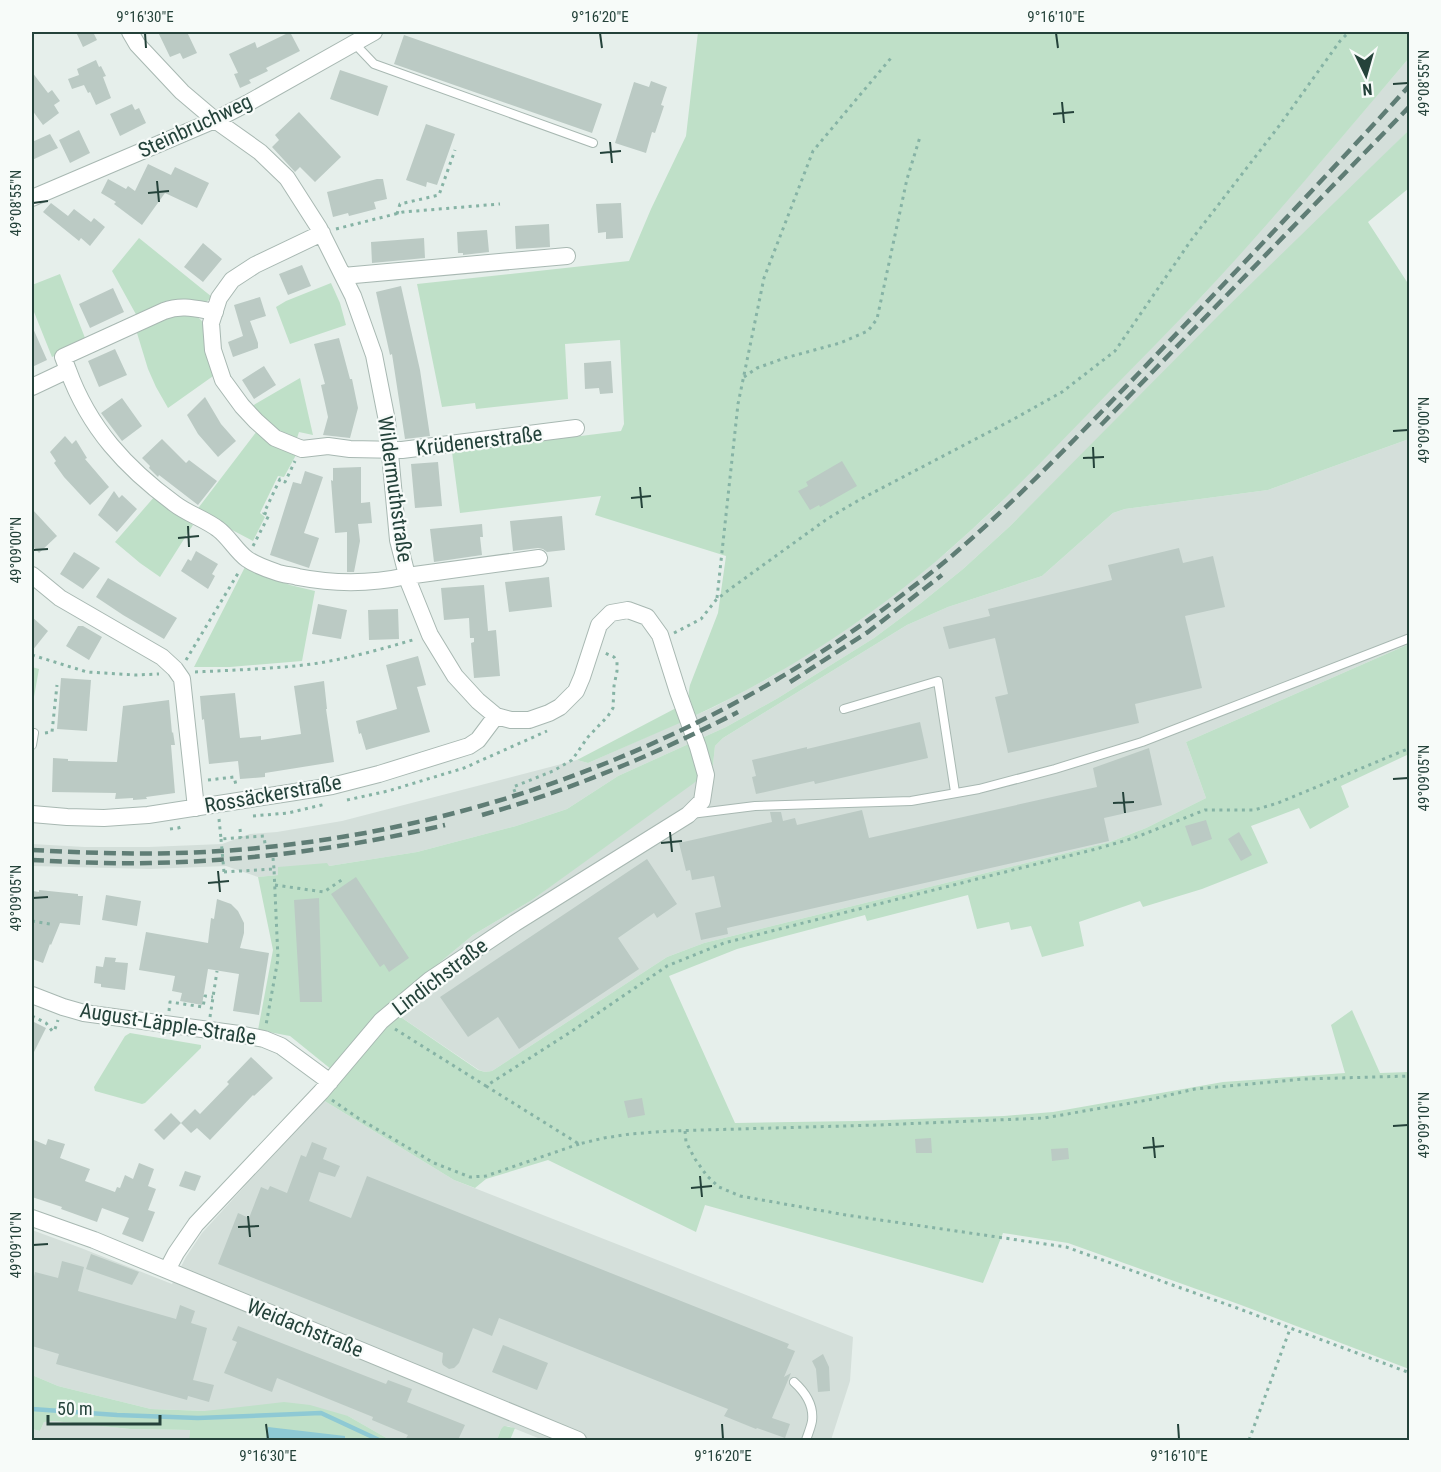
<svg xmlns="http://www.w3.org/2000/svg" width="1441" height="1472" font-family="'Roboto Condensed',sans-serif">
	<rect width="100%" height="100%" fill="#e6efeb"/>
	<path fill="#d4dfda" d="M1409 58V130L1009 527 963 569 921 603 874 638 778 698 726 727 618 776 567 809 516 826 417 852 329 866 278 868 279 875 258 877 226 866 150 869 32 866V844L85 847H149L222 844 250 834 277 832 342 821 577 760 588 763 714 707 767 679 811 652 860 620 947 552 992 511 1203 295 1318 165Z
		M1409 439V644L1186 742 1206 798 1146 828 1110 842 704 943 667 957 492 1071 485 1072 479 1070 386 1007 473 935 532 900 713 765 715 746 723 738 907 625 948 607 1042 576 1113 513 1125 509 1268 490Z
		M323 1100 454 1180 853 1337 850 1381 831 1440H543L508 1426 501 1429 497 1440H390L348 1416 151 1409 58 1386 32 1375V1230L81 1248 172 1284 186 1257 202 1233Z
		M54 1421 130 1429 190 1430 189 1440H32V1429L40 1431 44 1422Z"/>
	<path fill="#bfe0c8" d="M698 32H1409V58C1341 138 1274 219 1203 295 1172 328 1141 359 1110 391 1058 445 1006 500 949 550 874 616 784 675 694 716 690 705 687 697 690 685L718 613 726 556 595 515 601 496 460 513 452 452 621 431 624 424 620 340 565 344 568 399 476 409 475 403 442 407 417 284 629 261 651 209 686 136Z
		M1409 130V188L1368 222 1409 285V439L1268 490 1125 509 1113 513 1042 576 948 607 907 625 723 738 715 746 713 765 694 783 532 900 473 935 386 1007 478 1070 485 1072 492 1071 667 957 704 943 1110 842 1146 828 1206 798 1186 742 1409 644V754L1341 786 1349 807 1310 829 1299 808 1251 826 1268 863 1202 889 1143 907 1140 901 1079 922 1084 946 1042 957 1031 926 1011 930 1009 922 977 929 968 895 867 921 865 915 737 949 669 976 735 1123 856 1121 1004 1116 1053 1112 1223 1082 1345 1073 1331 1025 1352 1010 1380 1073 1409 1072V1369L1241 1305 1068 1243 1003 1233 983 1283 705 1205 696 1232 548 1160 486 1179 475 1188 454 1180 323 1100 342 1078 290 1036 258 1030 273 950 258 877 278 875V867L327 863 329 866 417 852 516 826 567 809 618 776 726 727 778 698 874 638 921 603 963 569 1009 527 1223 311Z
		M139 238 212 297 206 302 138 318 112 271Z
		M60 274 87 343 52 357 32 307V285Z
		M331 283 340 303 346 325 290 344 276 307 286 301Z
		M192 313 201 320 206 327 216 374 168 408 156 387 148 369 137 333 167 317Z
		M300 378 313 435 299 432 296 441 276 432 252 406Z
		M257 431 296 455 284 477 278 476 260 513 265 517 253 541 196 511Z
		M155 496 193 525 160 577 140 563 115 542Z
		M245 567 290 585 315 591 302 661 230 667H194Z
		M32 667 39 669 32 708Z
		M678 707 682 722 588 763 577 760Z
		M130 1033 201 1045V1048L145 1103 142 1104 95 1091 94 1087 125 1036Z
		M32 1375 58 1386 151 1409 205 1411 284 1402 310 1405 348 1416 390 1440H189L190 1430 130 1429 54 1421 44 1422 40 1431 32 1429Z
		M504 1426 515 1428 510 1440H497L501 1429Z"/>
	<path fill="#8ec9d4" d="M268 1427 345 1436V1440H266Z"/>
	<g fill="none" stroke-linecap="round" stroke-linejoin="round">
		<path stroke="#8ec9d4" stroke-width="4.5" d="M32 1409 117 1415 198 1418 321 1413 379 1440"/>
	</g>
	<path fill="#bbcac4" d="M76 32H93L97 40 83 47Z
		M158 32H187L197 53 183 59 180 53 170 57Z
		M290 32 300 51 266 68 268 71 249 80 251 83 240 88 234 74 238 73 229 54 255 42 257 48Z
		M404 35 602 104 592 133 394 64Z
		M96 60 99 67 101 66 106 76 103 77 111 98 96 105 90 92 88 93 84 85 72 89 68 79 79 75 77 69Z
		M340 70 388 86 378 116 330 99Z
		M32 72 48 93 52 90 60 101 54 105 59 113 43 125 32 110Z
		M651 81 667 87 661 105 664 106 655 133 652 132 646 153 615 143 634 82 649 87Z
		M132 104 135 110 139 108 146 123 120 136 110 114Z
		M299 112 341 157 315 182 300 167 295 172 272 147 279 140 275 135Z
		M426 124 455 134 437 185 427 182 426 187 406 180Z
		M79 130 90 153 70 163 59 140Z
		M50 134 58 148 32 160V142Z
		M148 164 171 175 175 167 209 183 197 208 165 193 142 225 114 204 116 202 101 193 108 179 126 189 128 186 135 191Z
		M377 179H383L387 199 374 202 376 209 349 216 348 213 333 217 327 192Z
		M51 203 68 216 74 209 91 222 94 218 105 227 90 246 81 238 79 241 43 212Z
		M621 203 623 238 606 239V232L598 233 596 204Z
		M549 224 550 247 516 249 515 226Z
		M487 230 489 252 463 255V253H458L457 232Z
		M424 238 425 258 372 263 371 242Z
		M203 243 222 259 203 282 184 267Z
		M302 265 311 286 288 295 279 274Z
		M401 286 420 370 430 436 405 439 392 354 390 355 376 292Z
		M113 288 124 312 90 328 79 304Z
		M260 297 266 316 250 321 258 343V348L233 357 228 342 243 336 234 305Z
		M32 326 47 360 32 367Z
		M339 338 350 379H352L358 408 350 438 323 435 328 417 321 385 325 384 314 344Z
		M115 349 127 375 99 387 88 361Z
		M611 361 613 393 600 394 599 388 585 389 584 363Z
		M264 366 276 385 254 399 242 380Z
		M205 397 221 424 236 441 218 457 198 434 187 415Z
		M122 398 142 426 122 441 101 413Z
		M65 436 72 444 76 440 87 458 85 459 109 487 90 505 64 477 54 463 56 461 50 452Z
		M162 439 186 463 189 460 217 481 198 505 159 475 158 477 149 468 150 466 142 458Z
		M842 461 857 486 820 507 819 505 810 510 798 491 808 486 806 482Z
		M438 462 442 506 415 508 411 464Z
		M361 467V503L370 502 372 523 358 524 360 541 354 572H347V532L335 533 331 480 333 481V468Z
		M305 471 323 477 304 533 319 538 309 568 270 555 293 482 301 484Z
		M114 491 119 498 122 495 137 509 117 532 98 515Z
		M32 509 57 536 39 553 32 545Z
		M562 516 565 550 547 552 543 549 538 548 513 551 510 521Z
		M482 524 483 537H480L482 555 434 562 430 529Z
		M1179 548 1183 563 1213 556 1225 607 1185 616 1202 688 1135 704 1139 723 1008 753 995 697 1008 694 995 638 949 649 943 627 990 616 988 609 1112 580 1108 565Z
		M196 551 218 564 212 574 215 576 208 589 181 571 188 559 191 561Z
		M74 552 100 568 83 589 60 574Z
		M549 577 552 607 509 612 505 582Z
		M108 578 177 618 164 639 123 615 96 597Z
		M484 585 488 631 496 630 500 676 474 678 471 643 474 642V638H470L469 618 444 620 441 588Z
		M318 604 347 610 341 639 312 634Z
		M398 609 399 639 369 640 368 610Z
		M32 617 48 631 32 651Z
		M78 626H83L102 637 89 660 66 646Z
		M418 656 426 685 417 687 430 732 366 750 361 733 359 734 356 721 397 709 386 665Z
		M61 678 91 680 87 731 57 729Z
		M324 681 327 709H326L334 762 265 773V777L240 779 238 761 209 764 204 719 202 720 200 696 235 693 240 738 261 736V740L301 734 294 686Z
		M169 700 172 733 173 732 175 745H171L175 793 146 797 147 799 133 800V798L115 799 116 793 52 792 53 758 68 759V761L117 762 123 706Z
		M920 722 928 758 815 784 814 781 756 794 752 777 756 776 752 760 807 747V749Z
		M1149 748 1162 805 1104 818 1109 841 727 928 728 934 701 940 695 913 721 907 714 876 692 880 690 870 686 871 679 843 772 822 770 812H781L783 821 795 818 797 825 862 810 869 838 1097 787 1093 768Z
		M1206 820 1212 839 1192 846 1185 826Z
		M1239 832 1252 855 1241 861 1228 839Z
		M647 859 677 904 657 918 654 913 618 938 639 969 519 1049 498 1017 468 1037 440 997Z
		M356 877 409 958 389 972 384 964 380 967 331 894Z
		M39 890 78 894V896H83L80 925 60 923 51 945 50 944 43 963 32 959V906L33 891 39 892Z
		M106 895 141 901 137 926 102 920Z
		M319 898 322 1002H300L294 900Z
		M217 899 231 904 238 911 244 923V933L240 948 269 953 259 1015 233 1011 239 974 208 969 202 1005 180 1001 182 993 172 991 175 976 139 970 146 932 208 943 211 918 214 919Z
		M105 957 116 958 115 962 128 963 125 990 101 987V984L94 983 96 966 103 967Z
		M32 1021 46 1028 32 1056Z
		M251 1057 273 1078 254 1096 253 1095 210 1140 197 1128 191 1133 181 1123 195 1109 200 1114 229 1084 227 1082Z
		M642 1098 645 1115 628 1118 624 1101Z
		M171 1113 181 1123 164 1140 154 1130Z
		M931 1138 932 1153H916L915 1139Z
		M48 1139 65 1144 60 1158 90 1169 85 1181 115 1192 117 1187 120 1188 125 1175 133 1179 139 1163 154 1169 148 1186 156 1189 148 1210 155 1212 143 1242 122 1234 129 1218 102 1208 97 1222 61 1209 62 1207 32 1197V1148L34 1140 46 1145Z
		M312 1142 327 1148 323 1159 340 1166 335 1177 319 1172 309 1201 351 1218 367 1176 789 1344 787 1348 795 1351 784 1377 791 1373 772 1418 790 1424 785 1438 757 1428 756 1429 724 1416 728 1409 499 1318 492 1336 473 1328 459 1363 454 1368 449 1369 443 1365 442 1362 443 1353 218 1264 238 1213 249 1218 261 1187 268 1190 270 1186 287 1193 301 1155 306 1157Z
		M1068 1148 1069 1159 1052 1161 1051 1149Z
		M185 1171 201 1176 195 1191 179 1186Z
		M91 1254 139 1272 132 1285 86 1269Z
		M62 1261 84 1267 78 1291 176 1319 180 1305 195 1311 191 1323 207 1328 193 1380 214 1385 209 1402 188 1396 187 1400 56 1364 59 1354 32 1346V1285L35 1272 58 1278Z
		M238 1326 386 1384 388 1380 412 1389 407 1402 465 1425 458 1440H405L408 1435 372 1420 373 1417 277 1378 272 1392 224 1373 237 1342 232 1340Z
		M503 1345 548 1363 537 1390 492 1372Z
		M823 1354 829 1367 830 1391 818 1392 816 1369 812 1361Z"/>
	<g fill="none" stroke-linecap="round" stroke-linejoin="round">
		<g stroke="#a8b8b2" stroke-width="10">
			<path id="lane" d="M354 43 374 64 593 143
				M844 709 938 681 955 792
				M32 745 34 733
				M691 814 755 806 911 801 979 789 1055 769 1142 742 1410 638
				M794 1382C805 1392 814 1405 812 1421 811 1427 808 1434 806 1440"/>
		</g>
		<g stroke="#a8b8b2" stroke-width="18">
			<path id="street" d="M130 32 137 44 182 92 215 120 260 152 287 178 319 228 353 296 374 355 387 421 398 540 409 583 430 635 455 676 478 701 496 716 511 720H529L549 713 560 707 576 691 582 677 599 625 611 613 628 610 647 617 660 635 678 692 698 747 706 775 702 801 688 815 515 923 430 980 381 1021 321 1092 196 1224 176 1253 167 1270
				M32 198 215 120 248 103 374 32
				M322 233 255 265 232 280 219 298 211 323 213 350 223 380 242 406 256 421 275 438 302 449 328 446 350 449 402 450 576 428
				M343 276 567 256
				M68 370C89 428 126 468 175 504 188 514 205 519 218 529 229 537 236 551 247 559 254 564 267 569 276 572 283 575 291 575 298 577 334 584 371 584 407 576L539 558
				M32 387 68 370 63 357 164 311C182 304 197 309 215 312
				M32 575 60 598 162 657 175 669 182 679 196 808
				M32 814 67 817 104 818 148 815 295 792 332 786 379 774 469 746 478 740 496 716
				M32 995 63 1007 84 1013 239 1034 264 1039 281 1046 330 1082
				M32 1218 94 1240 578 1440"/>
		</g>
		<path stroke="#86b3a5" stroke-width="3" stroke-dasharray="3 4.5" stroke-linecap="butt" d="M397 214 400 204 439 195 455 150
			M336 229 403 212 500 204
			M744 377 757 368 785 358 840 343 868 331 877 319 907 179 920 137
			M253 546 269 515 264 513 280 479 285 482 295 461
			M717 598 738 404 764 278 813 151 891 58
			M674 633 701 619 716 600 730 589 827 519 859 500 1012 420 1062 392 1115 351 1192 239 1279 126 1340 41 1349 32
			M32 655 87 672 136 675 159 674
			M186 660 240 570
			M195 672C234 670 273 669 312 664 347 659 382 649 416 639
			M45 733 52 732 57 685
			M208 780 234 777 236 785
			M515 792 513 787 553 771 572 760 588 737 608 716 613 708 614 686 617 671V662L614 657 605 653
			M347 800 388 791 464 768 547 731
			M253 816 288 813 326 804
			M219 819 221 839 264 836 265 844
			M170 829 178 828 184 826
			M240 829 241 838
			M273 858 274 869
			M224 872 274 869 278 959 266 1025
			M275 885 324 892 343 879
			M32 921 50 924
			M169 1011 170 1002 203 1007 205 996 213 997
			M32 1016 46 1023 53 1032
			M210 1017 217 971
			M55 1029 58 1020
			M395 1029 486 1086 569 1033 667 966 724 943 1096 849 1134 838 1205 810H1254L1278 803 1410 748
			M486 1086 579 1144 604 1138 630 1134 669 1131 878 1125 1044 1118 1148 1100 1195 1089 1304 1079 1410 1076
			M332 1100 358 1118 434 1163 470 1177 486 1176 579 1144
			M685 1131 686 1142 695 1159 707 1176 719 1187 740 1196 846 1215 1066 1247 1237 1308 1410 1373
			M1249 1440 1290 1329"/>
		<use href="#lane" stroke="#fff" stroke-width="8"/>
		<use href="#street" stroke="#fff" stroke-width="16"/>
		<path stroke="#5f7d75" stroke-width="4.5" stroke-dasharray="12 6" stroke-linecap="butt" d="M1101 425 1410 106
			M790 682 868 632 942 575
			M482 815C571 790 656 754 738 712
			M32 850C90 853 147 855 205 852 450 839 692 752 889 605 911 588 933 572 954 554 1019 498 1078 436 1137 375 1229 279 1320 183 1410 85
			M32 860C71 862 111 864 150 863 249 861 348 848 445 825"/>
		<path stroke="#86b3a5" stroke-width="3" stroke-dasharray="3 4.5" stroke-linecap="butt" d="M221 839 224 872"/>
	</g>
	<path fill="none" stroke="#24423a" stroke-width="2" d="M145 33 146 48M600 33 602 48M1056 33 1058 48M1393 84 1408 83M1062 102 1064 123M1053 114 1074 112M610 142 612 163M600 153 621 151M157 181 159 202M148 193 169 191M33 203 48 201M1393 431 1408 430M1093 447 1094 468M1083 458 1104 457M640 487 642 508M631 498 651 496M188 526 189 547M178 538 199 536M33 550 48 549M1393 779 1408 778M1123 792 1125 813M1113 803 1134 802M670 832 672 852M661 843 682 841M218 871 220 892M208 883 229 881M33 898 48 897M1393 1126 1408 1125M1153 1137 1155 1158M1143 1148 1164 1146M700 1176 702 1197M691 1188 712 1186M248 1216 250 1237M238 1227 259 1226M33 1245 48 1244M266 1424 268 1439M722 1424 723 1439M1178 1424 1179 1439"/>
	<g text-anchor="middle" stroke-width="4.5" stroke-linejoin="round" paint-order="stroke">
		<g font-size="21" fill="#24423a" stroke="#f7fbf9">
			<text transform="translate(195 126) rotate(-25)" y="7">Steinbruchweg</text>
			<text transform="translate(479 441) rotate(-7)" y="7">Krüdenerstraße</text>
			<text transform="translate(395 489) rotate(82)" y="7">Wildermuthstraße</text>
			<text transform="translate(273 794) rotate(-10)" y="7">Rossäckerstraße</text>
			<text transform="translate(440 977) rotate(-37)" y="7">Lindichstraße</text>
			<text transform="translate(168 1024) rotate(9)" y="7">August-Läpple-Straße</text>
			<text transform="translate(305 1328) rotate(22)" y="7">Weidachstraße</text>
		</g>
	</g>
	<rect width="1441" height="1472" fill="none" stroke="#f7fbf9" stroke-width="66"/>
	<g transform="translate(1366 75) rotate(175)" stroke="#f7fbf9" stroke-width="4.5" paint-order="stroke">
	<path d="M0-4.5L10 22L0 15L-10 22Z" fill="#24423a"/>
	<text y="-9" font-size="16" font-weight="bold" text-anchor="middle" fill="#24423a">N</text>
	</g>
	<path d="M48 1415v9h112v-9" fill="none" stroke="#24423a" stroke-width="3"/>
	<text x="57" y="1415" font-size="18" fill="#24423a" stroke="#f7fbf9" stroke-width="4.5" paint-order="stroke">50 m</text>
	<rect x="33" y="33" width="1375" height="1406" fill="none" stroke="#24423a" stroke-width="2"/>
	<g font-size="15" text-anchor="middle" fill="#24423a">
		<text x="145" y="22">9°16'30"E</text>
		<text x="600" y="22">9°16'20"E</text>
		<text x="1056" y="22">9°16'10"E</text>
		<text transform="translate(1424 83) rotate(-90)" y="5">49°08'55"N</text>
		<text transform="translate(16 203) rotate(-90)" y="5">49°08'55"N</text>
		<text transform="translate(1424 430) rotate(-90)" y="5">49°09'00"N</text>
		<text transform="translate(16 550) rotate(-90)" y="5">49°09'00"N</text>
		<text transform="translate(1424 778) rotate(-90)" y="5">49°09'05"N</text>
		<text transform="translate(16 898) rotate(-90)" y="5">49°09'05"N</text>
		<text transform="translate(1424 1125) rotate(-90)" y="5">49°09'10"N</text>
		<text transform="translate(16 1245) rotate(-90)" y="5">49°09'10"N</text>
		<text x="268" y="1461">9°16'30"E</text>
		<text x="723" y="1461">9°16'20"E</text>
		<text x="1179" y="1461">9°16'10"E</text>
	</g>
</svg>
